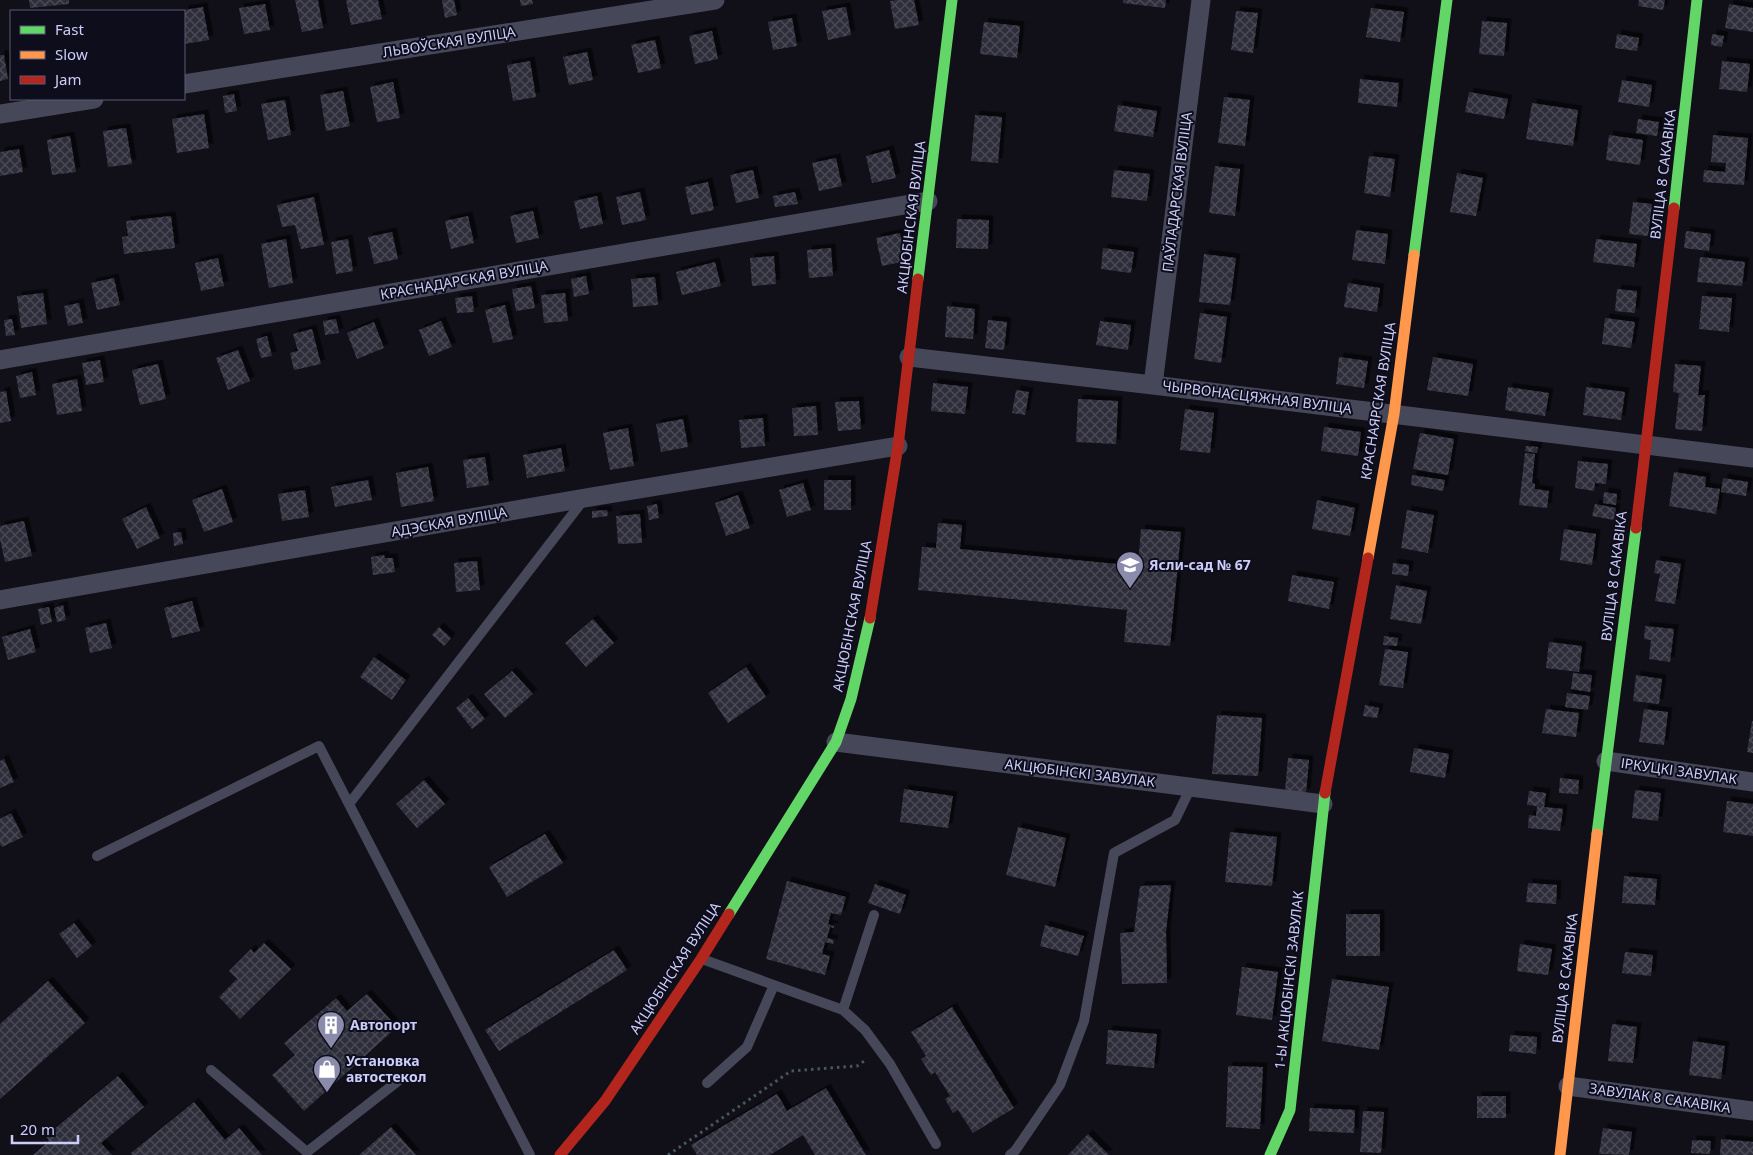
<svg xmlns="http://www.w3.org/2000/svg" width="1753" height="1155" font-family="'Noto Sans',sans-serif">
	<defs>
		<pattern id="building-cross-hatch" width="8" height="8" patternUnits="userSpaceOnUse" patternTransform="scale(1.25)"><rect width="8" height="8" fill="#2f2e3b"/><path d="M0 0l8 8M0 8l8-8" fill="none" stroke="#4c4b58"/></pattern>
		<filter id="shadow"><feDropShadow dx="4.5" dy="-4.5" stdDeviation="0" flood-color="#0009"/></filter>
	</defs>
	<rect width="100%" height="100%" fill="#111018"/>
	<path fill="url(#building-cross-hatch)" filter="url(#shadow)" d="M29 0H69V4L30 8Z
		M295 0H318L323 28 302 32Z
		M346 0H378L382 19 351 25Z
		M442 0H454L457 15 445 18Z
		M520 0H532L533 4 521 6Z
		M897 0H914L919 25 895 29 890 1Z
		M1123 0H1166L1165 8 1123 3Z
		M1639 0H1665L1663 10 1638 6Z
		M265 4 270 30 244 34 239 8Z
		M1729 4 1753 8V32L1725 28Z
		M203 7 209 40 184 44V10Z
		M846 7 851 35 828 40 822 11Z
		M1371 8 1404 12 1400 42 1366 37Z
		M1236 11 1258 13 1253 53 1231 50Z
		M792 18 797 46 773 50 768 22Z
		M1482 21 1507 23 1504 56 1479 54Z
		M984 22 1020 26 1017 58 980 54Z
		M712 31 718 59 695 64 689 36Z
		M1617 34 1639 38 1637 51 1615 48Z
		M1712 34 1724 36 1722 47 1711 45Z
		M655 40 661 68 638 73 631 45Z
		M587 52 593 80 569 85 563 57Z
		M0 55H4L8 79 0 81Z
		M530 61 536 97 513 101 507 65Z
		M1722 61 1750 64 1747 92 1719 89Z
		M1360 79 1399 83 1397 107 1358 103Z
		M1622 80 1652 85 1649 107 1618 102Z
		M393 82 400 118 377 122 370 87Z
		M343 91 350 126 326 131 320 95Z
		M1469 92 1508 99 1504 119 1465 112Z
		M234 94 237 111 225 113 223 96Z
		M1224 97 1250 100 1245 146 1218 143Z
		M285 100 291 135 268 140 261 104Z
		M1532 103 1578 110 1573 146 1526 139Z
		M1118 105 1157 111 1153 137 1114 131Z
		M204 114 209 148 177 153 172 119Z
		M975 115 1002 117 998 163 971 161Z
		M1638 119 1659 122 1657 136 1636 133Z
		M126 128 132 164 108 167 103 131Z
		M1609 135 1643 140 1640 165 1606 160Z
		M1713 135 1748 138 1744 185 1703 182 1704 170 1725 172 1726 163 1711 162Z
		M70 136 76 172 52 175 47 140Z
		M19 149 23 172 0 176V152Z
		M889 150 896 178 872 183 866 156Z
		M1369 156 1395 159 1390 197 1364 193Z
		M836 158 842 186 819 191 812 163Z
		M1215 166 1240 169 1235 216 1209 213Z
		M753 170 759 198 736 203 730 175Z
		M1114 170 1150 174 1147 201 1111 197Z
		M1457 173 1483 178 1476 216 1450 212Z
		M708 182 714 210 691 215 685 187Z
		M640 192 646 220 622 225 616 197Z
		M795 192 798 204 775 207 773 196Z
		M597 196 603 224 580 229 574 201Z
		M314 197 324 245 301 249 295 225 282 227 277 205Z
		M1633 202 1652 204 1648 236 1629 234Z
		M533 211 539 238 516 243 510 216Z
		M171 216 175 248 124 254 122 237 128 236 126 221Z
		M468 216 474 243 451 249 445 221Z
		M957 219 989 220 988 249 956 248Z
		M1356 230 1388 234 1385 264 1352 260Z
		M1686 231 1711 234 1709 251 1684 248Z
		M392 232 398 259 374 264 368 237Z
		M900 233 906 261 882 266 876 238Z
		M286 239 293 283 269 288 261 244Z
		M348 239 353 271 336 274 331 242Z
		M1596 239 1637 244 1634 267 1593 262Z
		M831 248 833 276 809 278 807 250Z
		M1103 248 1134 252 1131 273 1101 269Z
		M1204 254 1236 258 1230 305 1199 302Z
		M774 256 776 284 752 286 750 258Z
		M1700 257 1745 262 1742 286 1697 282Z
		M218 258 224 286 201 291 195 263Z
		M715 262 721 286 682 295 676 272Z
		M586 276 589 294 574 297 571 279Z
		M655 277 658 305 633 307 631 279Z
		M114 278 120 305 97 310 91 283Z
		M1348 283 1380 288 1377 312 1344 307Z
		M531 286 535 308 516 311 512 289Z
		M1617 289 1637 291 1635 313 1615 311Z
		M43 293 47 324 21 328 17 296Z
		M565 293 568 321 544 323 541 295Z
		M472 296 474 312 457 313 455 298Z
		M1702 296 1732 298 1729 332 1699 329Z
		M79 303 83 323 68 326 64 306Z
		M505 305 513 339 493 343 485 310Z
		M947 306 975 309 973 339 945 337Z
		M1200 313 1227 317 1221 363 1194 359Z
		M1605 318 1635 322 1631 348 1602 344Z
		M12 319 15 335 6 336 4 320Z
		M336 319 339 333 325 335 323 321Z
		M988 320 1007 322 1004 350 985 348Z
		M441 321 452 347 429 356 419 330Z
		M1100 321 1131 325 1128 350 1096 345Z
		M374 322 384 348 357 359 347 333Z
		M312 329 321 364 294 370 290 353 298 351 293 334Z
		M267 336 272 356 261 358 256 339Z
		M238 350 250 381 228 390 216 358Z
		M1339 357 1368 361 1364 388 1336 384Z
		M1433 357 1473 364 1468 396 1427 390Z
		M100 360 104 382 86 385 82 363Z
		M158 364 166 399 140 405 132 370Z
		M1675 364 1701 366 1698 395H1705L1702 431 1675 429 1679 393 1673 392Z
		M32 372 36 395 20 398 16 376Z
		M77 379 82 411 57 415 52 384Z
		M933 383 968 387 965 414 931 411Z
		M1508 387 1549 393 1545 416 1505 410Z
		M1586 387 1625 392 1621 420 1583 415Z
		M1016 390 1029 392 1025 415 1012 413Z
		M6 391 11 421 0 423V392Z
		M1078 399 1118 401 1116 444 1076 442Z
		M859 401 861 429 838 431 835 402Z
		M816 406 818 435 794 436 792 408Z
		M1185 409 1214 413 1210 453 1180 450Z
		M763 418 765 446 741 448 739 420Z
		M683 419 688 447 661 452 656 424Z
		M1324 427 1361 432 1358 456 1321 451Z
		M628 428 634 466 610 470 603 433Z
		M1420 433 1454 439 1448 475 1413 469Z
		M1526 446 1538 447 1537 453 1525 451Z
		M561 448 565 471 527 478 523 455Z
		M1525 453 1535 454 1532 483 1535 484V489L1549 491 1547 508 1519 505Z
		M485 457 489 485 467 488 463 460Z
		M1578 461 1608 464 1606 484 1595 483 1594 491 1575 488Z
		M428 467 434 501 401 507 396 473Z
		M1674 472 1706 477 1705 487 1720 489 1716 514 1669 506Z
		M1412 475 1445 480 1443 491 1411 485Z
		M1723 478 1748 482 1746 496 1721 492Z
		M368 480 372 500 335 507 331 487Z
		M824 480H851V510H824Z
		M803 483 811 510 787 517 779 490Z
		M222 489 233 522 204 532 192 500Z
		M305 490 309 517 282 521 278 494Z
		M1604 492 1617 494 1616 505 1603 503Z
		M738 495 750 528 726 536 715 503Z
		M1317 500 1355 508 1350 536 1312 529Z
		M657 504 659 518 649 520 647 506Z
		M1595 504 1616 508 1614 520 1592 516Z
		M146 507 160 538 137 549 122 519Z
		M607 510 608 516 592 518V511Z
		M1407 510 1434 515 1428 553 1401 548Z
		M640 514 642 543 618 544 616 516Z
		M24 521 32 556 5 562 0 539V526Z
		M938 523 962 525 960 549 1138 566 1141 529 1181 532 1170 646 1124 642 1127 610 918 590 922 547 936 548Z
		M1564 529 1596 534 1592 565 1560 560Z
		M181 532 183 544 174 546 173 533Z
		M384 555 385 558H393L395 572 373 575 371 557Z
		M1656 560 1681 564 1675 604 1655 601 1660 574 1654 573Z
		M477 561 480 590 456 592 454 563Z
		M1393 563 1409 565 1408 576 1392 574Z
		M1292 575 1334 582 1329 609 1288 601Z
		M1396 585 1427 591 1421 624 1390 619Z
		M192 601 200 631 172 638 164 608Z
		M63 605 66 620 57 622 54 608Z
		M49 607 52 622 41 625 38 609Z
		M593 619 614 643 586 667 565 643Z
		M106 623 112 648 90 653 85 628Z
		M1645 626 1674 629 1670 662 1649 659 1651 640 1644 639Z
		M439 627 451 638 444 646 432 635Z
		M30 629 36 652 8 660 2 637Z
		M1384 636 1398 638 1397 646 1383 645Z
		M1549 642 1582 646 1579 672 1546 668Z
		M1385 649 1408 652 1403 688 1379 685Z
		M374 657 406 680 392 700 360 677Z
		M746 667 766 697 728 723 708 693Z
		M512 671 533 694 505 718 484 694Z
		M1573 673 1592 675 1590 692 1571 689Z
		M1636 675 1662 679 1659 704 1633 701Z
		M1567 693 1590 696 1588 710 1565 707Z
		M468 698 485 719 472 729 456 708Z
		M1365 705 1379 708 1377 718 1363 716Z
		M1546 709 1579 713 1576 737 1542 733Z
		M1644 709 1668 712 1664 745 1639 742Z
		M1217 715 1262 718 1258 776 1212 774Z
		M1752 721H1753V753L1747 752Z
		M1414 748 1449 754 1445 778 1410 772Z
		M1288 758 1309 760 1306 793 1285 791Z
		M4 759 14 782 0 788V761Z
		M1560 778 1579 780 1578 794 1559 793Z
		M424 780 445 804 417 828 396 804Z
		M904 789 953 796 948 828 900 822Z
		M1635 790 1661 793 1658 821 1632 818Z
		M1529 791 1546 793 1544 807 1563 809 1560 831 1528 828 1529 815 1536 816 1537 806 1527 805Z
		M1727 801 1753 804V836L1723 832Z
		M11 813 23 837 2 847 0 844V819Z
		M1018 827 1066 838 1055 887 1006 875Z
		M1230 832 1277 837 1272 886 1225 882Z
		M545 834 563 863 507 897 489 867Z
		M1624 876 1657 879 1655 905 1622 903Z
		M787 881 846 897 841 915 831 913 828 924 834 926V928L830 927 827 938 834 940 833 944 825 942 822 954 830 956 825 975 766 959Z
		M1528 883 1557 885 1556 904 1526 902Z
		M875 884 906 895 900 914 868 903Z
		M1171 885 1166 932 1167 983 1122 984 1120 933 1134 932 1140 886Z
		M1346 914H1380V956H1346Z
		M74 923 92 946 77 958 59 934Z
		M1045 925 1084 936 1078 956 1040 946Z
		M264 943 291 969 240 1019 219 997 237 979 229 971 251 949 254 953Z
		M1520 944 1552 949 1548 975 1517 971Z
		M614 950 627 970 499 1051 485 1030Z
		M1625 952 1653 955 1651 976 1622 973Z
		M1242 967 1278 972 1272 1020 1236 1015Z
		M1332 979 1389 987 1379 1050 1322 1041Z
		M48 981 85 1023 0 1099V1024Z
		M367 994 397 1027 304 1111 272 1075 295 1055 284 1043 336 998 347 1011Z
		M952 1007 1014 1108 973 1133 958 1110 953 1113 945 1099 950 1096 935 1072 931 1075 921 1059 926 1056 911 1032Z
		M1612 1024 1637 1027 1633 1063 1608 1061Z
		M1108 1030 1157 1034 1154 1068 1106 1064Z
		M1510 1035 1537 1037 1536 1054 1509 1051Z
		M1693 1041 1725 1046 1721 1079 1689 1075Z
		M1228 1066 1263 1067 1260 1129 1226 1127Z
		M118 1076 144 1107 101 1143 112 1155H33L49 1141 46 1136Z
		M826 1088 866 1155H815L803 1135 770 1155H697L691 1145 777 1094 787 1111Z
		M1477 1096H1506V1118H1477Z
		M194 1102 225 1140 239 1128 262 1155H132L131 1153Z
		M1310 1108 1355 1110 1354 1133 1309 1131Z
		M1363 1111 1384 1112 1381 1153 1360 1152Z
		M391 1127 416 1155H359Z
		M1603 1128 1632 1132 1629 1155 1599 1154Z
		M1088 1134 1109 1155H1068Z
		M1721 1139 1753 1142V1155H1720Z
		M1692 1140 1711 1141 1710 1154 1691 1153Z"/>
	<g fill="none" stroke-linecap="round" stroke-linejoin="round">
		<path stroke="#47565e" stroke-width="3" stroke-dasharray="2.5 4" stroke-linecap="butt" d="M668 1155 791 1071 857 1066 867 1059"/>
		<path stroke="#464759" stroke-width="10" d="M349 804 585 498
			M97 856 319 746 530 1155
			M702 959 843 1010 865 1030 890 1064 936 1144
			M843 1010 874 915
			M211 1070 307 1152 398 1081
			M707 1083 747 1047 774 985
			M1010 1155 1015 1151 1060 1085 1084 1021 1114 853 1175 820 1191 787"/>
		<path stroke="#464759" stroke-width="19" d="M184 84 715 0
			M0 114 94 99
			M909 357 1153 385 1753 458
			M0 360 928 201
			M1153 385 1201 0
			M0 600 585 498 898 446
			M836 742 1323 804
			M1606 761 1753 782
			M1568 1086 1753 1111"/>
		<path stroke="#63d668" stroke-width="11" d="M1674 208 1697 0
			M1414 255 1447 0
			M918 279 952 0
			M1597 834 1636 528
			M729 914 836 742 851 699 870 618
			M1270 1155 1290 1110 1325 793"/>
		<path stroke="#ff974d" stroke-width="11" d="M1368 558 1394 414 1414 255
			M1560 1155 1597 834"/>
		<path stroke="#b3261e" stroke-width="11" d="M1636 528 1674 208
			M870 618 898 446 918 279
			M1325 793 1368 558
			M560 1155 605 1101 701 959 729 914"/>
	</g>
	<defs>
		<g id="school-pin" transform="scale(1.4375)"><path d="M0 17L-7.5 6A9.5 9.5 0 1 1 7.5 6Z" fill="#8b8bab" stroke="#0e0d1c"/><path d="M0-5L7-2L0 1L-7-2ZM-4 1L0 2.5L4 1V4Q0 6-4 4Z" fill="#fff"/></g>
		<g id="building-pin" transform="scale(1.4375)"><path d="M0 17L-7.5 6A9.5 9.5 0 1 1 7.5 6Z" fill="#8b8bab" stroke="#0e0d1c"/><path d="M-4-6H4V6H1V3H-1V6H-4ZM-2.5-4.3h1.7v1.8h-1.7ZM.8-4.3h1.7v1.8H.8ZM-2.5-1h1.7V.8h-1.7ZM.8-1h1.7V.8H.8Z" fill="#fff"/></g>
		<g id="shop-pin" transform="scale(1.4375)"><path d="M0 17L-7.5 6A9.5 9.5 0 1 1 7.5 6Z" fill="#8b8bab" stroke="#0e0d1c"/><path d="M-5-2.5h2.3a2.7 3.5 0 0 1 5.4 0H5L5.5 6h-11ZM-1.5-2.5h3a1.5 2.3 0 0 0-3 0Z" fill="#fff"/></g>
	</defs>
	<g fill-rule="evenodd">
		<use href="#school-pin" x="1130" y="565"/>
		<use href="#building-pin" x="331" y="1025"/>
		<use href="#shop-pin" x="327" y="1069"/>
	</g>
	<g text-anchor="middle" stroke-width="4" stroke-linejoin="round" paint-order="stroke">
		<g font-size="14" fill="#cdcdfa" stroke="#0e0d1c">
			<text transform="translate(449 42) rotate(-9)" y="5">ЛЬВОЎСКАЯ ВУЛІЦА</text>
			<text transform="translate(1663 174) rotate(-83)" y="5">ВУЛІЦА 8 САКАВІКА</text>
			<text transform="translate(1177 192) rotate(-83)" y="5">ПАЎЛАДАРСКАЯ ВУЛІЦА</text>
			<text transform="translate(911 217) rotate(-83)" y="5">АКЦЮБІНСКАЯ ВУЛІЦА</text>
			<text transform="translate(464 280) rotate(-10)" y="5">КРАСНАДАРСКАЯ ВУЛІЦА</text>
			<text transform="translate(1257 397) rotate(7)" y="5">ЧЫРВОНАСЦЯЖНАЯ ВУЛІЦА</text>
			<text transform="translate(1378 401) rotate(-81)" y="5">КРАСНАЯРСКАЯ ВУЛІЦА</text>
			<text transform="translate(449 522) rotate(-10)" y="5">АДЭСКАЯ ВУЛІЦА</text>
			<text transform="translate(1614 576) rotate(-83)" y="5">ВУЛІЦА 8 САКАВІКА</text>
			<text transform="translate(852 616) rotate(-79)" y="5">АКЦЮБІНСКАЯ ВУЛІЦА</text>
			<text transform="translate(1679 771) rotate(8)" y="5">ІРКУЦКІ ЗАВУЛАК</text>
			<text transform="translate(1080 773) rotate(7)" y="5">АКЦЮБІНСКІ ЗАВУЛАК</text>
			<text transform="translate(675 968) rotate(-57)" y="5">АКЦЮБІНСКАЯ ВУЛІЦА</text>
			<text transform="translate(1565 978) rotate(-83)" y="5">ВУЛІЦА 8 САКАВІКА</text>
			<text transform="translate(1289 980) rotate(-84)" y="5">1-Ы АКЦЮБІНСКІ ЗАВУЛАК</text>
			<text transform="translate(1660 1098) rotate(8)" y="5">ЗАВУЛАК 8 САКАВІКА</text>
		</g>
		<g font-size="14" font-weight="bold" fill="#cdcdfa" stroke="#0e0d1c" text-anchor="start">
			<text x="1149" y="570">Ясли-сад № 67</text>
			<text x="350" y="1030">Автопорт</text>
			<text x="346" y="1066">Установка<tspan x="346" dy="16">автостекол</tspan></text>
		</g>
	</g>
	<rect x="10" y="10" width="175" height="90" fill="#0e0d1c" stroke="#5a5a75"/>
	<rect x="20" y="26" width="25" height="8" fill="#63d668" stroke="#5a5a75"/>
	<text x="55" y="35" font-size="15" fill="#cdcdfa">Fast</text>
	<rect x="20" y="51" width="25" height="8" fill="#ff974d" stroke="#5a5a75"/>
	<text x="55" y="60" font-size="15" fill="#cdcdfa">Slow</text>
	<rect x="20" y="76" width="25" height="8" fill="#b3261e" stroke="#5a5a75"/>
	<text x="55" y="85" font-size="15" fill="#cdcdfa">Jam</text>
	<path d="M12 1135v8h66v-8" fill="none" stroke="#cdcdfa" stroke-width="2.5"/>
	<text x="20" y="1135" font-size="15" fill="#cdcdfa" stroke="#0e0d1c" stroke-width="4" paint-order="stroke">20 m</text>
</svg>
